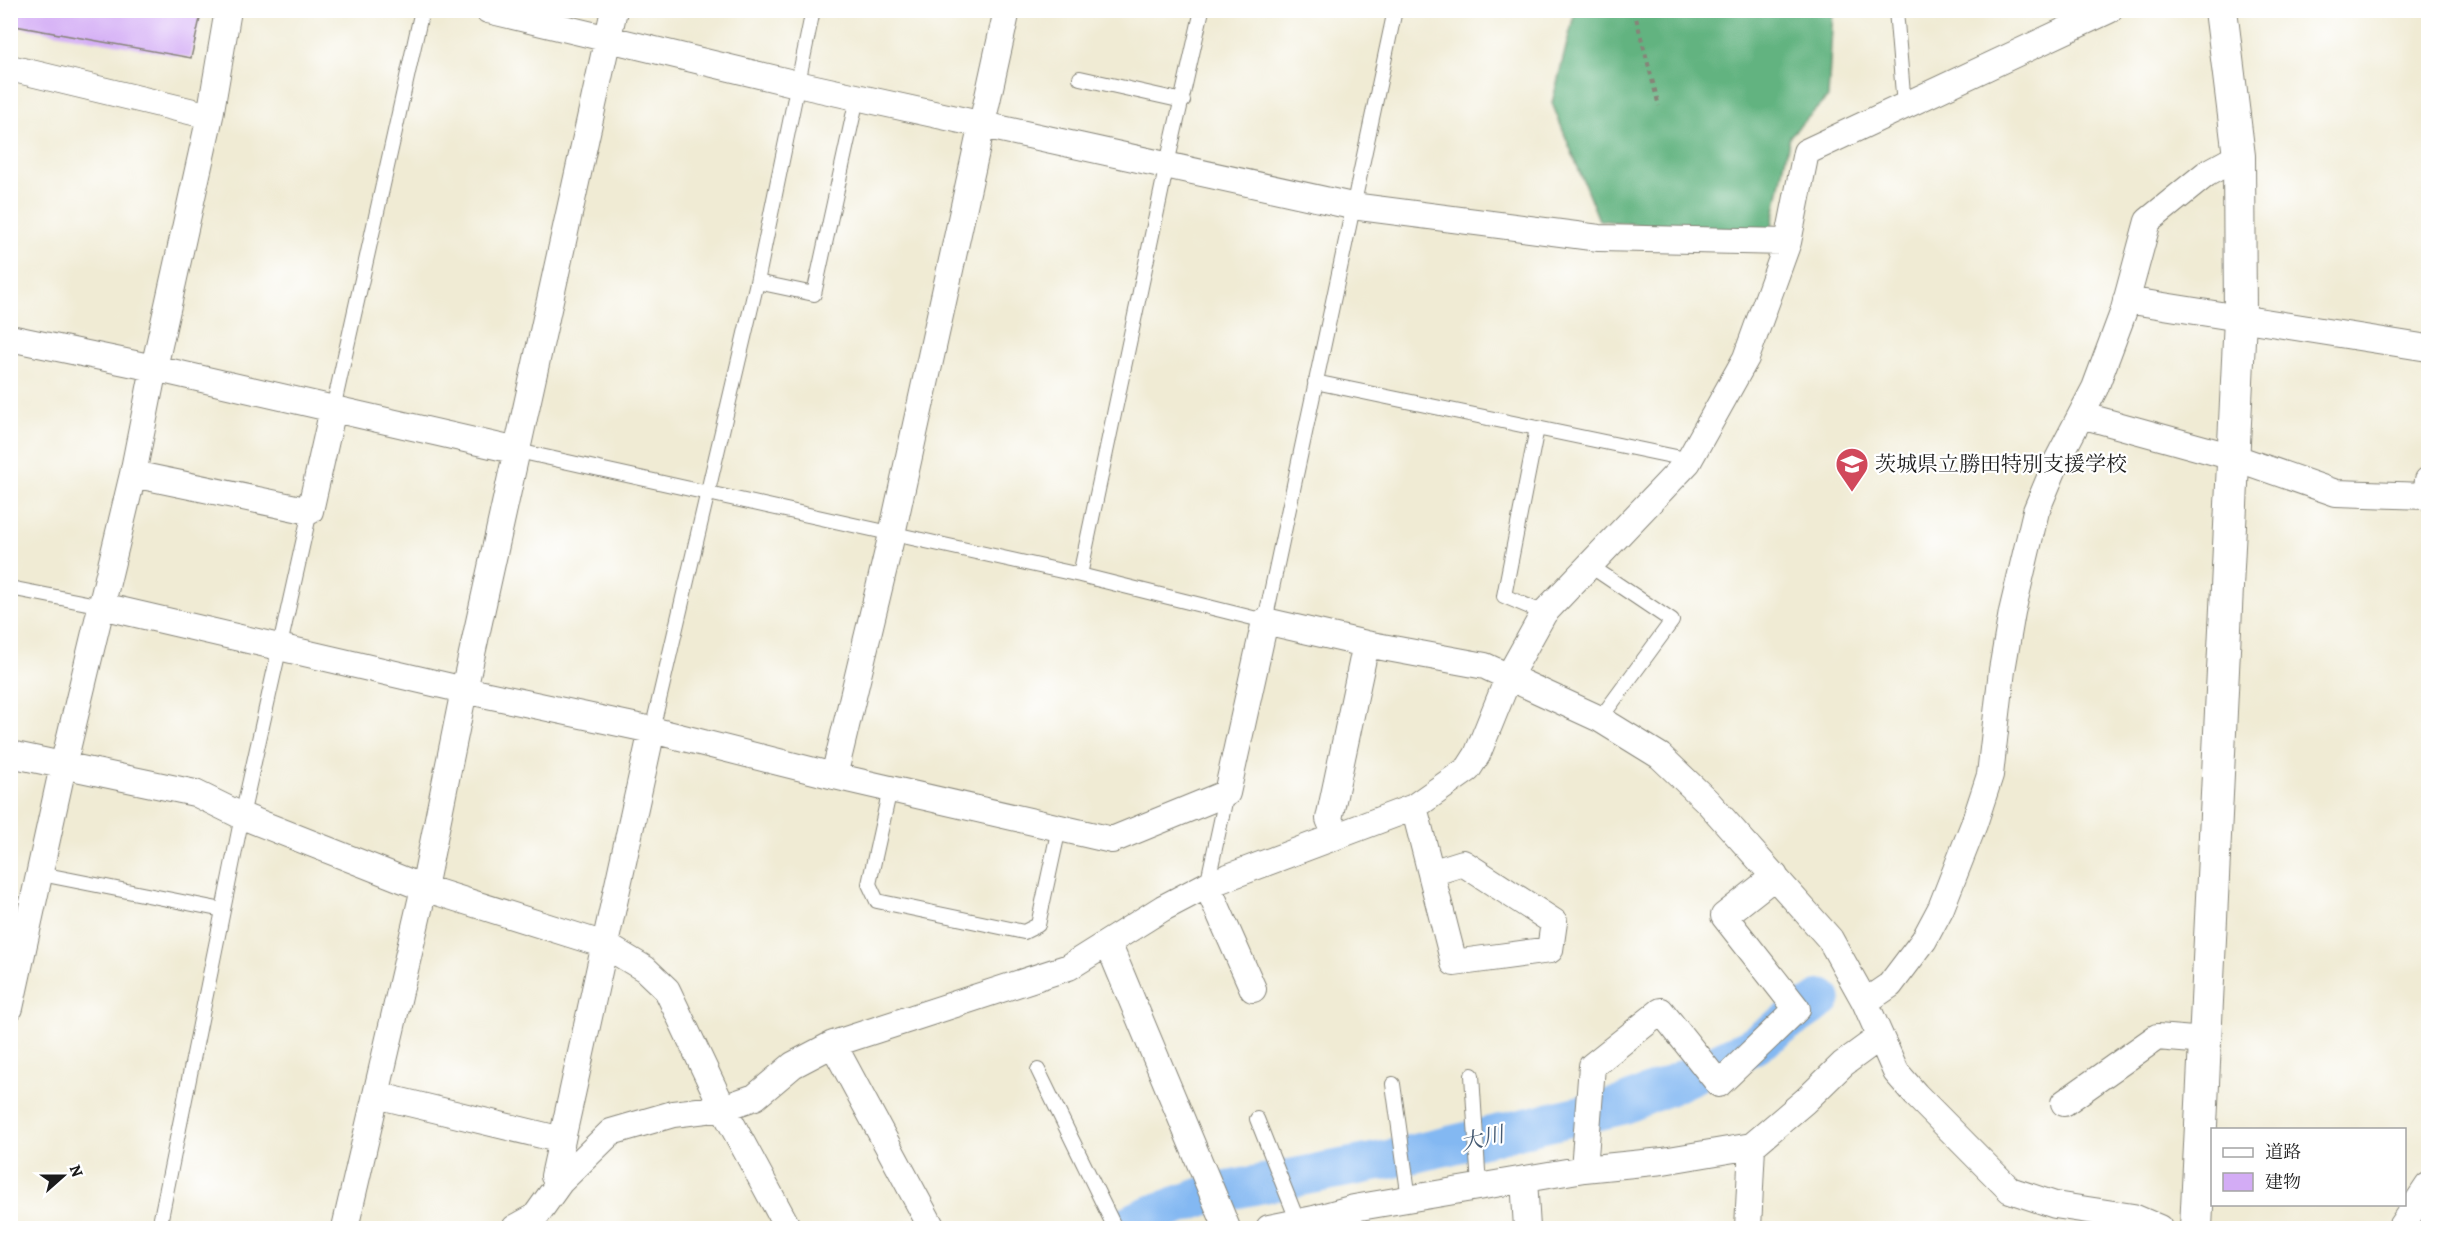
<svg xmlns="http://www.w3.org/2000/svg" width="2439" height="1239" font-family="Alegreya,'Noto Serif JP',serif">
	<rect width="100%" height="100%" fill="#fff"/>
	<filter id="ink" filterUnits="userSpaceOnUse"><feTurbulence type="fractalNoise" baseFrequency=".0167" numOctaves="2"/><feDisplacementMap in="SourceGraphic" scale="12" xChannelSelector="R" yChannelSelector="G"/><feConvolveMatrix kernelMatrix="1 2 1 2 8 2 1 2 1" color-interpolation-filters="sRGB"/></filter>
	<filter id="wash" filterUnits="userSpaceOnUse"><feTurbulence type="fractalNoise" baseFrequency=".008" numOctaves="4" result="noise"/><feDisplacementMap in="SourceGraphic" scale="24" xChannelSelector="R" yChannelSelector="G"/><feGaussianBlur stdDeviation="1.35" result="paint"/><feColorMatrix in="noise" values="0 0 0 0 0 0 0 0 0 0 0 0 0 0 0 0 0 1.4 0 .05"/><feComposite in="paint" operator="in"/></filter>
	<g filter="url(#wash)">
		<rect width="100%" height="100%" fill="#f0ebd4"/>
		<path fill="#62b380" stroke="#3f684e" stroke-width="1.5" d="M1575 11H1833L1828 97 1790 136 1769 241 1599 220 1552 103Z"/>
		<g fill="none" stroke-linecap="round" stroke-linejoin="round">
			<path stroke="#83b8f2" stroke-width="39" d="M1123 1228 1145 1217 1210 1194 1391 1159 1623 1105 1673 1084 1752 1046 1822 999"/>
		</g>
		<g id="blocks">
			<path fill="#d3acf5" d="M10 10H202L191 58 10 25Z"/>
		</g>
	</g>
	<g filter="url(#ink)">
		<use href="#blocks" fill-opacity="0" stroke="#868478" stroke-width="1.5"/>
		<g fill="none" stroke-linecap="round" stroke-linejoin="round">
			<g stroke="#868478" stroke-width="16">
				<path id="service" d="M1896 10 1904 106
					M1080 78 1183 101
					M757 282 814 294 857 98
					M1315 382 1681 458 1688 462
					M333 409 422 10
					M1537 428 1504 596 1544 613
					M518 451 1080 575 1265 621 1395 10
					M1589 565 1672 621 1600 719
					M1080 575 1167 164 1202 10
					M10 588 102 606
					M652 730 757 282 813 10
					M890 789 869 884 877 901 1024 932 1038 925 1059 828
					M41 874 223 910
					M1207 885 1227 793
					M1038 1070 1115 1228
					M1472 1075 1479 1187
					M1393 1084 1409 1199
					M1257 1119 1298 1222
					M159 1228 242 816 310 511"/>
			</g>
			<g stroke="#868478" stroke-width="28">
				<path id="minor" d="M488 10 797 84 1352 206 1599 238 1788 242 1806 152 2109 10
					M10 68 210 116
					M2126 300 2428 348
					M10 338 154 368 518 451
					M2081 415 2233 457 2336 493 2426 496 2428 480
					M133 474 310 511 333 409
					M102 606 464 690 652 730 834 776 1112 840 1227 793 1265 621 1366 644 1485 666 1600 719 1660 756 1707 801 1830 939 1865 1002 1896 1072 1916 1095 2010 1190 2055 1205 2133 1217 2159 1228
					M10 754 195 793 242 816 424 888 605 945 645 969 667 990 723 1108 788 1228
					M834 776 892 534 1007 10
					M1414 807 1454 963 1550 950 1554 922 1463 863 1431 873
					M1336 836 1329 819 1366 644
					M1207 885 1253 989
					M1108 943 1227 1228
					M1865 1002 1890 985 1924 940 1941 908 1974 824 1990 775 2002 670 2012 612 2036 511 2057 461 2095 388 2123 313 2148 221 2206 174 2239 156
					M10 1008 63 766 133 474 154 368 210 116 228 10
					M833 1044 932 1228
					M376 1095 562 1140
					M2064 1103 2157 1037 2205 1041
					M1584 1169 1592 1066 1661 1011 1719 1084 1797 1009 1724 916 1775 876
					M1524 1179 1527 1228
					M560 1182 554 1176 652 730
					M345 1228 424 888 464 690 614 10
					M515 1228 535 1217 560 1182 611 1132 673 1114 723 1108 755 1097 793 1065 833 1044 1069 967 1163 908 1207 885 1414 807 1468 769 1477 755 1509 676 1544 613 1688 462 1746 358 1788 242
					M1269 1228 1314 1219 1354 1208 1584 1169 1663 1161 1752 1146 1805 1101 1843 1064 1880 1037
					M1748 1228 1752 1146
					M2400 1228 2428 1186"/>
			</g>
			<g stroke="#868478" stroke-width="34">
				<path id="tertiary" d="M2196 1228 2240 319 2239 156 2221 10"/>
			</g>
			<path stroke="#868478" stroke-width="4" stroke-dasharray="4.5 4.5" stroke-linecap="butt" d="M1634 10 1659 106"/>
			<use href="#service" stroke="#fff" stroke-width="14"/>
			<use href="#minor" stroke="#fff" stroke-width="26"/>
			<use href="#tertiary" stroke="#fff" stroke-width="32"/>
		</g>
	</g>
	<defs>
		<g id="school-pin" transform="scale(1.725)"><path d="M0 17L-7.5 6A9.5 9.5 0 1 1 7.5 6Z" fill="#d1495b" stroke="#fff"/><path d="M0-5L7-2L0 1L-7-2ZM-4 1L0 2.5L4 1V4Q0 6-4 4Z" fill="#fff"/></g>
	</defs>
	<g fill-rule="evenodd">
		<use href="#school-pin" x="1852" y="464"/>
	</g>
	<g text-anchor="middle" stroke-width="4.5" stroke-linejoin="round" paint-order="stroke">
		<g font-size="21" fill="#1c1c1c" stroke="#fff" text-anchor="start">
			<text x="1875" y="471">茨城県立勝田特別支援学校</text>
		</g>
		<g font-size="22" font-style="italic" fill="#455a72" stroke="#fff">
			<text transform="translate(1482 1138) rotate(-13)" y="8">大川</text>
		</g>
	</g>
	<rect width="2439" height="1239" fill="none" stroke="#fff" stroke-width="36"/>
	<rect x="2211" y="1128" width="195" height="78" fill="#ffffff" stroke="#a4a4a4" stroke-width="1.5"/>
	<rect x="2223" y="1148" width="30" height="9" fill="#ffffff" stroke="#a4a4a4" stroke-width="1.5"/>
	<text x="2265" y="1158" font-size="18" fill="#1c1c1c">道路</text>
	<rect x="2223" y="1173" width="30" height="18" fill="#d3acf5" stroke="#a4a4a4" stroke-width="1.5"/>
	<text x="2265" y="1188" font-size="18" fill="#1c1c1c">建物</text>
	<g transform="translate(63 1176) rotate(69)" stroke="#ffffff" stroke-width="4.5" paint-order="stroke">
	<path d="M0-4.5L10 22L0 15L-10 22Z" fill="#1c1c1c"/>
	<text y="-9" font-size="16" font-weight="bold" text-anchor="middle" fill="#1c1c1c">N</text>
	</g>
</svg>
